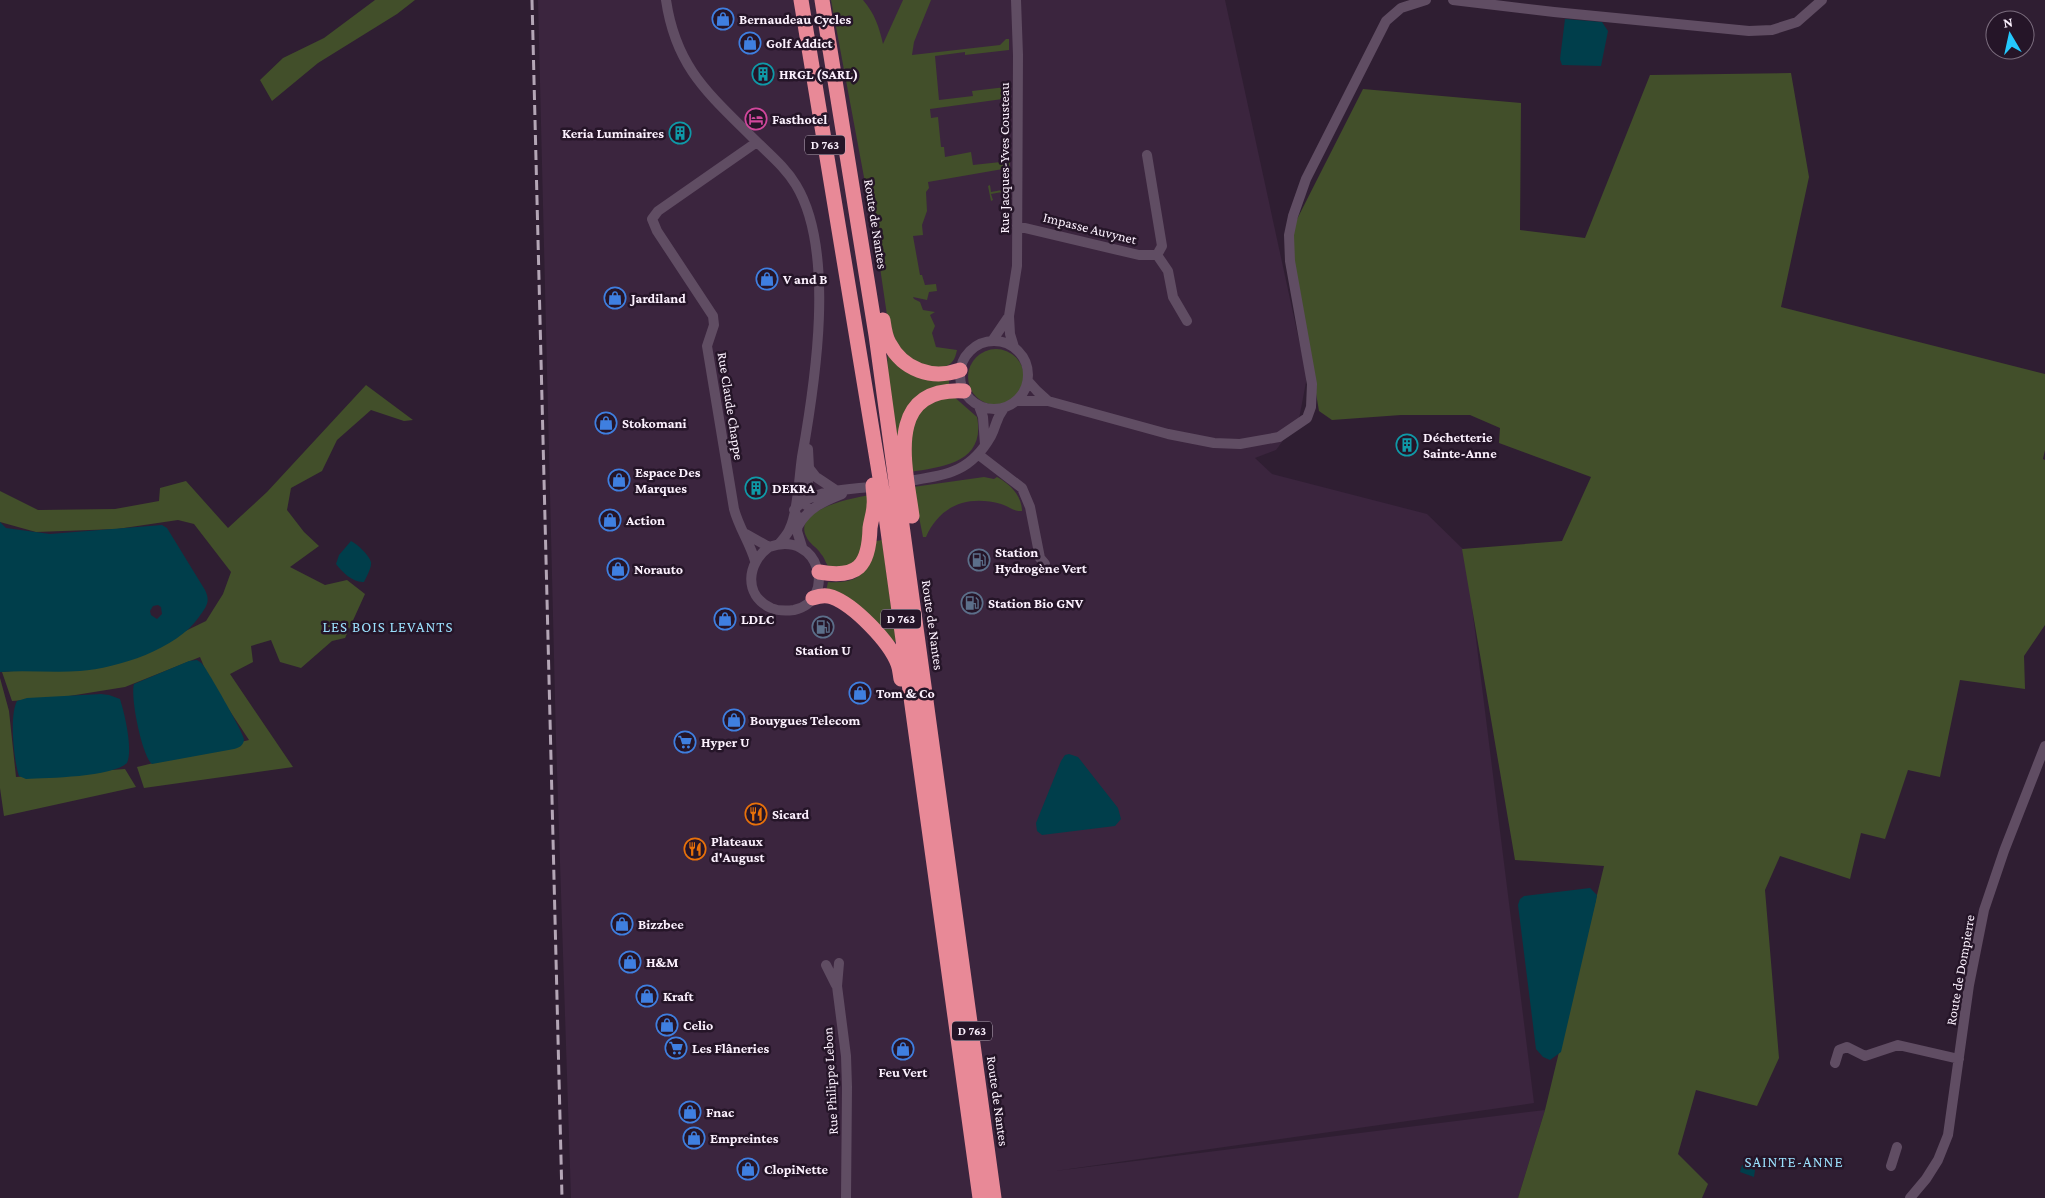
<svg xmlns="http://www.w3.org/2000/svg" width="2045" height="1198" font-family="'Crimson Pro',serif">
	<rect width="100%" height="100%" fill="#2f1e32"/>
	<path fill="#3b253e" d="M538 0H1225L1307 377 1299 419 1276 450 1255 458 1272 474 1427 514 1465 551 1534 1103 1055 1171 1545 1110 1518 1198H571L556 740Z"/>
	<path fill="#424f2a" d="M375 0H415L397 14 318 63 272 101 260 80 283 58 324 38Z
		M831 0H863C875 14 879 27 883 44L903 0H931L914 42 912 55 1000 45 1006 39H1009V50L965 55V52L935 56 939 100 973 96 972 91 1006 87V90L1010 89V98L930 109 931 118 938 117 941 147H944L945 157 971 152 973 165 1010 161 1009 198H1002V192L991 194 993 200 991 201 988 186 990 185 991 192 1002 190 1003 169 928 182 929 188 926 192 927 211 922 225 923 235 913 236 920 275H922L925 285 936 284 937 291 929 292 927 300 913 297 914 299 920 302 923 310 935 312 930 315 935 326 932 333 936 347 957 350C956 354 955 359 952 362 940 376 915 360 902 355L888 322 877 247Z
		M1791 73 1809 177 1781 307 2045 374V450L2043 459 2045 460V625L2024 656 2025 689 1960 680 1940 777 1908 770 1885 839 1861 833 1850 879 1780 856 1765 890 1779 1058 1757 1106 1696 1090 1678 1154 1708 1184 1702 1198H1518L1545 1110 1604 866 1515 860 1462 549 1562 541 1591 477 1499 443 1500 428 1470 415H1401L1332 420 1319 411 1289 235 1363 89 1521 103 1520 230 1585 238 1650 75Z
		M888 349 949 378V385L927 392 899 460 887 368Z
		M968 377a28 28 0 1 1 56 0a28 28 0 1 1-56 0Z
		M366 385 413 420 404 421 371 410 337 440 322 471 291 488 287 510 304 532 319 546 290 567 325 585 347 580 365 594 345 638 332 641 301 668 280 662 271 640 251 646 253 662 230 674 293 767 144 788 137 767 249 740 210 681 200 657 125 687 63 697 12 701 2 672 124 661 206 621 223 594 231 572 194 524 178 520 117 529 36 532 0 522V491L38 510 115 509 159 501 160 488 186 481 228 528 267 492Z
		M952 395 977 417C986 462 944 467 910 472L909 432 918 409Z
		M984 477 994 479 997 477C1010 484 1022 496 1022 511 1014 512 1008 506 1001 504 968 495 940 505 926 537H923L913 487Z
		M870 495 869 536 852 567H829C825 563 825 558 821 554 817 547 809 544 806 536 793 509 853 498 870 495Z
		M882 540 896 642 887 639 826 591 828 582C863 584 867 571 876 541Z
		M0 678 9 711 16 777 125 769 136 787 4 816 0 788Z"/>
	<path fill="#003e4b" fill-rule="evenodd" d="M1565 19 1602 22 1608 31 1601 66 1562 65 1560 59Z
		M0 522 6 528 50 534 162 525 167 528 205 590C211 602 206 607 199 617 177 649 118 668 80 671 54 673 27 670 0 672ZM158 605 161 607 162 614 157 619 151 615 150 611 153 606Z
		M351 541C357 544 369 555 371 562 372 567 366 578 364 582 353 583 342 572 336 564L339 555Z
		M197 660C200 662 201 662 203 665 208 671 243 732 244 739 244 745 239 748 234 749L152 764C142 756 130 697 134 684L189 661Z
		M101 694 109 695 120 699C125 715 133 749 127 763 112 777 48 778 26 779L19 776C14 761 9 716 17 701L27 698Z
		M1069 754 1078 757 1118 808 1121 819 1115 826 1042 835 1037 831 1036 823 1061 761 1065 755Z
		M1590 888 1597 895 1596 901 1561 1052 1550 1060 1543 1057 1536 1049 1518 905 1520 899 1524 896Z
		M1742 1165 1755 1170 1754 1177 1740 1172Z"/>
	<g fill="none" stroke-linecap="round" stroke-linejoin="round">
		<path stroke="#604d63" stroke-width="10" d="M666 0C676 68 709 94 755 140 770 155 785 167 796 185 836 251 815 384 802 457 799 477 798 512 790 528 788 534 783 539 779 544
			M1453 0 1554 12 1749 31 1772 30 1797 22 1822 0
			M1147 155 1162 246 1157 255
			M1017 226 1139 255H1157
			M1157 255 1168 271 1173 297 1187 321
			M960 375a34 34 0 1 1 68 0a34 34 0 1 1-68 0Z
			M992 341 1009 316
			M1014 347 1010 334 1009 316 1017 266 1018 55 1016 0
			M1028 381 1037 391 1048 401
			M1017 401H1048L1168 434 1214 443 1240 444 1279 437 1307 418 1311 407 1312 384 1290 261 1289 235 1293 216 1306 179 1386 21 1401 8 1426 0
			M979 406 983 417 985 445
			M979 455 1022 488 1030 507 1040 558 1045 564
			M809 468 816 477 837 491
			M903 482C943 475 969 475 991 436 997 425 995 420 1004 408
			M806 505 809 468 808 449
			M794 510C812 488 852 490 878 486
			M799 517 797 531 802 547
			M798 526C808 508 824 501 842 494
			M746 534 769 547C821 529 837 601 794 610 786 611 778 611 771 608 743 595 747 563 769 547
			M755 561C750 543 739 528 734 509L707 346 714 325 713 316 657 231 652 219 658 211 757 142
			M839 963 837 986 846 1056 847 1087 846 1198
			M826 965 836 985
			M1835 1063 1839 1050 1847 1047 1865 1056 1898 1045 1959 1059
			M1891 1166 1897 1147
			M1910 1198 1926 1179 1938 1160 1948 1135 1969 985 1984 910 2004 851 2045 746"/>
		<path stroke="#e88997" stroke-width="15" d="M801 0 884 502 980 1198
			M822 0 876 335 994 1198
			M883 320C884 327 885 336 889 343 903 370 932 380 960 370
			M912 516C905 465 884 387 964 391
			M819 572C858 579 869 566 870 528 871 520 874 513 874 505 875 498 873 491 873 485
			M813 598C819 596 826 595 832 597 854 605 890 642 898 664 900 669 900 674 901 679"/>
		<path stroke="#b4a6b6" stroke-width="3" stroke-dasharray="10 5" stroke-linecap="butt" d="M532 0 562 1198"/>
	</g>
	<defs>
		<g id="shop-ring" transform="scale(1.125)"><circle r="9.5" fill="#251528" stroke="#3f7fe0" stroke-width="1.5"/><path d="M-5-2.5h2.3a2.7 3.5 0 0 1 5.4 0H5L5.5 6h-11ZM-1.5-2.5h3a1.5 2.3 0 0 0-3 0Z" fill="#3f7fe0"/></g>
		<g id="building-ring" transform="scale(1.125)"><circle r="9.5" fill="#251528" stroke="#0f9aa8" stroke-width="1.5"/><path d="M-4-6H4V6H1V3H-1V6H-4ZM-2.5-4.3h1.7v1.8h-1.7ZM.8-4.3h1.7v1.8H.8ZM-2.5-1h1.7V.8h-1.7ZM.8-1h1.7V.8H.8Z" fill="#0f9aa8"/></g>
		<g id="hotel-ring" transform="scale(1.125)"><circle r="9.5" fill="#251528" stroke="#d1479c" stroke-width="1.5"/><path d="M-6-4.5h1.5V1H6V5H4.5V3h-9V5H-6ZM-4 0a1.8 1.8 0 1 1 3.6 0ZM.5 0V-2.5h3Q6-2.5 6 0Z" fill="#d1479c"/></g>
		<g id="fuel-ring" transform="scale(1.125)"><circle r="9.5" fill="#251528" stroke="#5c6f8a" stroke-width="1.5"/><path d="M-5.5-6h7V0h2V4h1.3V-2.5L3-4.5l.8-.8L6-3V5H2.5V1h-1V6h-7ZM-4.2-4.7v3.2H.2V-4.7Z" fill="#5c6f8a"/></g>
		<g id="supermarket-ring" transform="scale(1.125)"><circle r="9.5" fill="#251528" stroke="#3f7fe0" stroke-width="1.5"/><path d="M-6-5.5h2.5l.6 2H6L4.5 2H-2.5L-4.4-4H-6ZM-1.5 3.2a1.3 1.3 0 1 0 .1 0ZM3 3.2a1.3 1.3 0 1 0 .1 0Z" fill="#3f7fe0"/></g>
		<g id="restaurant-ring" transform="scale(1.125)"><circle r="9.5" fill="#251528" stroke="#e8710a" stroke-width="1.5"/><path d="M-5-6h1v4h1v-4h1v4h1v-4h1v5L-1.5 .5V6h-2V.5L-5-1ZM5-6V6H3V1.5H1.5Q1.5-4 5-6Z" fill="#e8710a"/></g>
	</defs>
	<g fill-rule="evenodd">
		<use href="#shop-ring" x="723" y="19"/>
		<use href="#shop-ring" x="750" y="43"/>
		<use href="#building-ring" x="763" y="74"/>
		<use href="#hotel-ring" x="756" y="119"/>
		<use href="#building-ring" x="680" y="133"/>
		<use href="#shop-ring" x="767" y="279"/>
		<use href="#shop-ring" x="615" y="298"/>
		<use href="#shop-ring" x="606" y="423"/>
		<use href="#building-ring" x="1407" y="445"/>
		<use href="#shop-ring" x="619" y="480"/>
		<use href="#building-ring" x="756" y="488"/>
		<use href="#shop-ring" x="610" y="520"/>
		<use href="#fuel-ring" x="979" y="560"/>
		<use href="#shop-ring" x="618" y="569"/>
		<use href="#fuel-ring" x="972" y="603"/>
		<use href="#shop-ring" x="725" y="619"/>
		<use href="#fuel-ring" x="823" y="627"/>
		<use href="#shop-ring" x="860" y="693"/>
		<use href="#shop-ring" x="734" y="720"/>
		<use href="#supermarket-ring" x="685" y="742"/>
		<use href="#restaurant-ring" x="756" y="814"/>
		<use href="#restaurant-ring" x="695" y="849"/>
		<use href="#shop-ring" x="622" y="924"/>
		<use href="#shop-ring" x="630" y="962"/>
		<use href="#shop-ring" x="647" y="996"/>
		<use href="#shop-ring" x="667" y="1025"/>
		<use href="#supermarket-ring" x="676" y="1048"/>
		<use href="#shop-ring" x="903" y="1049"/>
		<use href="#shop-ring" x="690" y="1112"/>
		<use href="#shop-ring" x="694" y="1138"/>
		<use href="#shop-ring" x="748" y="1169"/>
	</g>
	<g text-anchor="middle" stroke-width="5" stroke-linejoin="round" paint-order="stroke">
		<g fill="#251528" stroke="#bcafbe" stroke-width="1">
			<rect x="805" y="135.5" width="40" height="19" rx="4"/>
			<rect x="881" y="609.5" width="40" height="19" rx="4"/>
			<rect x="952" y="1021.5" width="40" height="19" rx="4"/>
		</g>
		<g font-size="12" font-weight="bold" fill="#fcf1fe">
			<text x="825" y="149">D 763</text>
			<text x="901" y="623">D 763</text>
			<text x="972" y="1035">D 763</text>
		</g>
		<g font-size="14" font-weight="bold" fill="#fcf1fe" stroke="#251528" text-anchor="start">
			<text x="739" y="24">Bernaudeau Cycles</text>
			<text x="766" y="48">Golf Addict</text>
			<text x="779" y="79">HRGL (SARL)</text>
			<text x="772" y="124">Fasthotel</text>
			<text x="664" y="138" text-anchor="end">Keria Luminaires</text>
			<text x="783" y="284">V and B</text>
			<text x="631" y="303">Jardiland</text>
			<text x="622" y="428">Stokomani</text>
			<text x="1423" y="442">Déchetterie<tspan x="1423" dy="16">Sainte-Anne</tspan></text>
			<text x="635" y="477">Espace Des<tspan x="635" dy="16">Marques</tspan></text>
			<text x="772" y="493">DEKRA</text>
			<text x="626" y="525">Action</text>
			<text x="995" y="557">Station<tspan x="995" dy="16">Hydrogène Vert</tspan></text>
			<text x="634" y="574">Norauto</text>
			<text x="988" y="608">Station Bio GNV</text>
			<text x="741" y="624">LDLC</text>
			<text x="823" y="655" text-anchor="middle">Station U</text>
			<text x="876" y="698">Tom &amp; Co</text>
			<text x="750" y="725">Bouygues Telecom</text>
			<text x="701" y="747">Hyper U</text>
			<text x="772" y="819">Sicard</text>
			<text x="711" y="846">Plateaux<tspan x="711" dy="16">d'August</tspan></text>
			<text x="638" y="929">Bizzbee</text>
			<text x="646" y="967">H&amp;M</text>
			<text x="663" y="1001">Kraft</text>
			<text x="683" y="1030">Celio</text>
			<text x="692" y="1053">Les Flâneries</text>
			<text x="903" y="1077" text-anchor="middle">Feu Vert</text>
			<text x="706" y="1117">Fnac</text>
			<text x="710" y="1143">Empreintes</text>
			<text x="764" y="1174">ClopiNette</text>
		</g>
		<g font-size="14" fill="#fcf1fe" stroke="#251528">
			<text transform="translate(1004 158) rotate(-90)" y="5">Rue Jacques-Yves Cousteau</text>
			<text transform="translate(876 224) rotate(81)" y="5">Route de Nantes</text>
			<text transform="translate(1090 228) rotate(14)" y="5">Impasse Auvynet</text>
			<text transform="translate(731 406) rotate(81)" y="5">Rue Claude Chappe</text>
			<text transform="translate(933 625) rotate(82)" y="5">Route de Nantes</text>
			<text transform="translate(1960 970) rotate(-80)" y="5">Route de Dompierre</text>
			<text transform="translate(830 1081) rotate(-93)" y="5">Rue Philippe Lebon</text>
			<text transform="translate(998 1101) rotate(82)" y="5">Route de Nantes</text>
		</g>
		<g font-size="15" letter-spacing="1" fill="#9adffc" stroke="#251528">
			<text x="388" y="632">LES BOIS LEVANTS</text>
			<text x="1794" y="1167">SAINTE-ANNE</text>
		</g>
	</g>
	<g transform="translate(2010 35) rotate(351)"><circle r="24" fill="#251528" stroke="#7b6d7e"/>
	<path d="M0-4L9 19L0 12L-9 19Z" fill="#24c9fe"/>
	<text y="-8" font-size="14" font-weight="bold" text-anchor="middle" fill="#fcf1fe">N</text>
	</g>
</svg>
